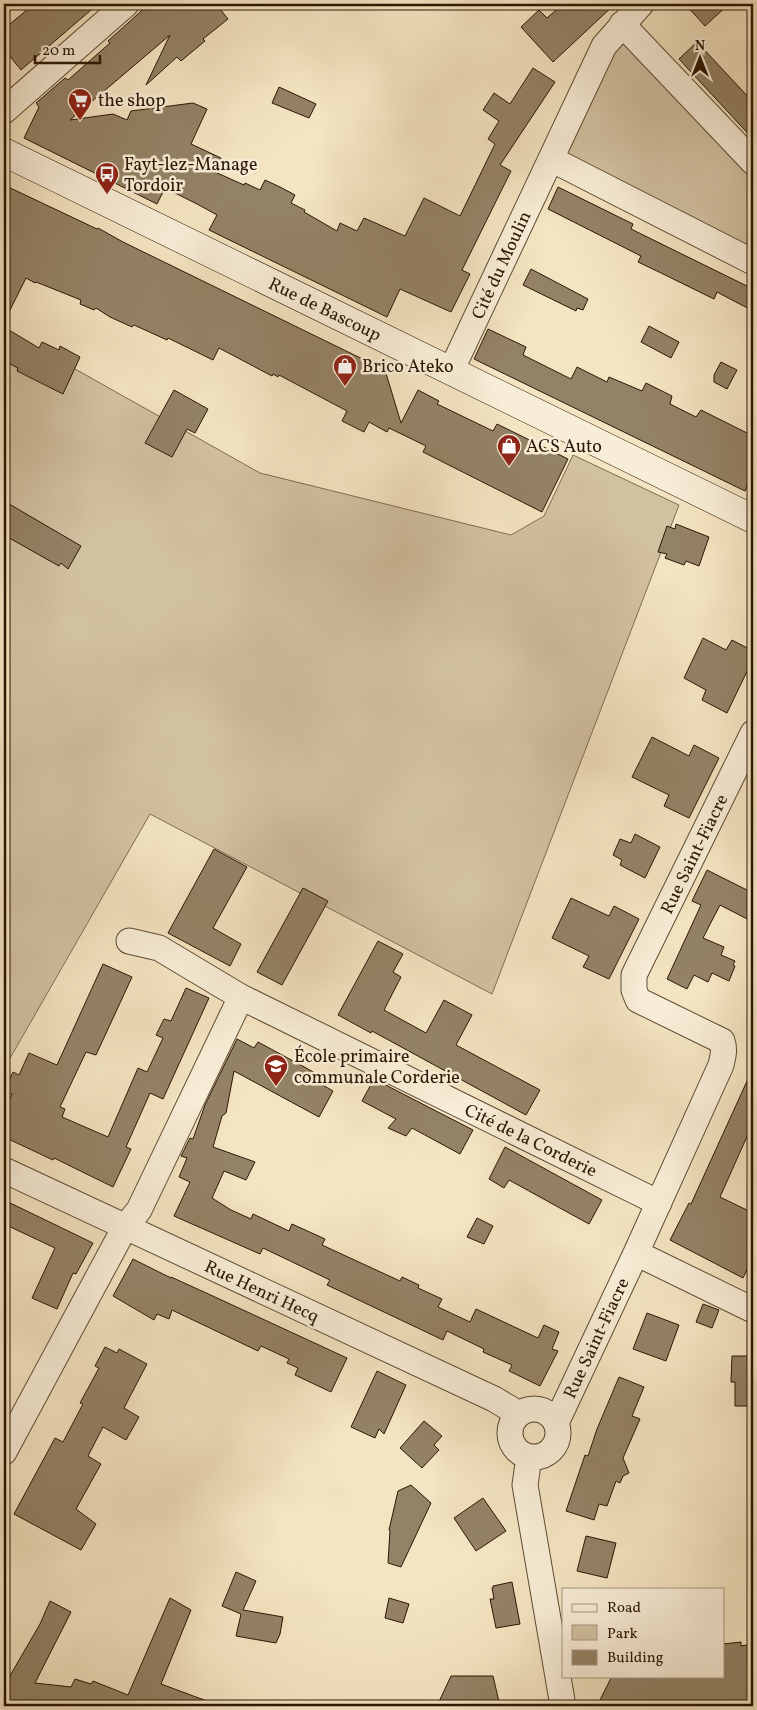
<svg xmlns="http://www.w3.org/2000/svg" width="757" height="1710" font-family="Vollkorn,serif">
	<rect width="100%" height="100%" fill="#f4e4c1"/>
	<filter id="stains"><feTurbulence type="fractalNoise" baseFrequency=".004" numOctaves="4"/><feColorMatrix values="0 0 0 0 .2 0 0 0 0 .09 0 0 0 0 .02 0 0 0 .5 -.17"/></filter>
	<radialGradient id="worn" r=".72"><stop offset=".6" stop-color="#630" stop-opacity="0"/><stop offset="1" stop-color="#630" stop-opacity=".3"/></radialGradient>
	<path fill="#d2c1a1" stroke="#7e6c52" d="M622 24 753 162V262L551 159Z
		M4 329 260 473 511 535 544 516 573 455 679 505 492 994 150 814 5 1067H4Z"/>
	<path fill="#948266" stroke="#2b1704" d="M34 4H98L21 70 4 49V29Z
		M149 4H216L228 19 203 39 205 41 181 61 177 57 146 85 170 35 70 120 113 114 127 120 131 111 193 103 207 109 191 144 221 158 215 172 244 185 245 183 260 190 265 180 280 187 295 195 291 203 305 210 304 212 337 231 340 223 357 231 364 218 405 236 424 198 460 216 495 144 488 139 499 121 483 110 494 93 510 104 533 68 555 82 500 165 511 171 462 270 470 274 451 312 400 289 387 317 209 230 217 215 197 204 165 188 157 204 24 138 39 107 36 103 65 78 68 80 110 43 108 41Z
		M563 4H615L553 62 521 27 539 10 547 18Z
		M685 4H729L705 26Z
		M697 42 753 102V139L679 59Z
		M279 87 316 104 309 118 272 103Z
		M4 185 97 229 98 228 123 242 385 370 401 423 418 390 439 401 437 404 493 431 497 424 568 459 542 512 423 452 426 446 389 428 387 432 369 422 364 432 342 421 347 411 279 375 278 377 273 374 272 376 219 348 213 360 168 338 167 340 134 325 132 327 110 317 96 308 94 310 80 304 81 300 36 282 35 283 26 278 4 322Z
		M558 187 633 224 631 229 753 289V311L717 292 714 299 659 272 638 262 641 256 548 209Z
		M531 269 588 299 583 310 577 308 576 311 523 285Z
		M649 326 679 342 671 358 641 342Z
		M4 327 39 348 42 342 59 350 60 346 80 357 63 394 17 371 18 368 4 361Z
		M488 329 526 347 523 355 571 379 577 367 607 382 609 377 642 391 646 383 672 396 670 404 696 417 701 410 753 436V474L745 491 474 359Z
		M721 362 737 370 727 389 714 382V375Z
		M174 390 208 409 195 433 187 429 172 457 145 443Z
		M4 501 81 546 68 569 61 563 59 566 4 535Z
		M676 524 709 537 699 566 686 561 684 565 665 558 667 554 658 552 667 526 675 529Z
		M703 638 726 650 732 640 753 651V659L727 713 702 700 706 690 684 678Z
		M652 737 689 756 694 745 719 758 689 818 664 806 669 795 632 777Z
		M635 834 660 847 645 878 620 865 622 860 613 855 620 839 631 843Z
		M214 849 247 867 213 928 241 944 230 966 168 933Z
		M707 870 753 893V922L720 905 703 938 724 947 721 955 735 961 733 965 735 966 729 981 712 973 708 982 694 975 687 989 667 979 701 905 692 901Z
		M303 888 328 901 282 985 257 972Z
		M571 898 609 916 614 906 639 919 609 979 583 967 589 956 552 938Z
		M378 941 403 954 393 972 401 977 384 1010 426 1033 444 1000 472 1015 456 1045 540 1090 526 1115 372 1031 371 1033 338 1015Z
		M103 964 132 977 96 1055 86 1052 60 1107 65 1109 62 1117 108 1137 138 1068 147 1072 163 1038 156 1035 164 1019 171 1021 186 988 209 998 163 1099 150 1093 126 1147 131 1149 113 1187 54 1158 53 1160 4 1137V1111L12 1094 4 1091 13 1072 19 1075 29 1053 57 1065Z
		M237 1039 254 1048 258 1042 319 1075 316 1081 333 1091 319 1117 234 1071 226 1113 222 1116 213 1147 255 1162 246 1180 224 1171 212 1198 231 1210 251 1219 253 1214 289 1231 292 1224 325 1239 322 1245 400 1281 402 1277 419 1285 418 1288 442 1299 438 1307 470 1322 476 1309 538 1338 544 1325 559 1332 552 1349 558 1351 540 1386 509 1371 512 1365 483 1352 484 1349 447 1331 443 1340 327 1285 330 1280 263 1248 260 1254 174 1216 190 1182 179 1177 187 1158 181 1156 190 1138 193 1139 205 1105Z
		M753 1068V1123L720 1197 753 1213V1257L743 1278 670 1240 689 1203 691 1204Z
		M374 1079 473 1130 460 1154 412 1128 406 1136 388 1128 396 1119 362 1101Z
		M505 1147 602 1200 589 1224 509 1180 504 1188 489 1179Z
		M4 1200 93 1243 76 1274 73 1273 57 1309 32 1298 55 1248 4 1224Z
		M477 1218 493 1226 484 1244 467 1237Z
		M133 1259 171 1278V1277L215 1297 347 1358 331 1392 295 1375 298 1368 287 1363 289 1359 261 1346 258 1351 172 1310 169 1319 157 1314 154 1320 113 1296Z
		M703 1304 719 1310 712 1328 696 1322Z
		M647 1313 679 1325 666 1361 633 1349Z
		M105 1347 117 1353 119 1349 147 1364 124 1408 139 1417 126 1440 103 1427 88 1456 101 1464 76 1509 96 1524 81 1550 14 1514 55 1438 63 1442 83 1404 80 1403 99 1368 95 1366Z
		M732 1356H753V1406H735V1382H731Z
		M377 1371 406 1385 384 1434 379 1429 375 1438 351 1427Z
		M619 1377 644 1387 632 1416 640 1419 623 1458 629 1473 623 1476 620 1483 616 1481 607 1506 599 1504 594 1520 566 1511 585 1455 588 1456 597 1429Z
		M424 1421 442 1436 434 1445 439 1450 422 1468 400 1448Z
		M411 1485 431 1503 401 1567 388 1563 390 1530H389L398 1491Z
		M483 1498 506 1531 476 1551 454 1518Z
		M586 1536 616 1543 607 1578 577 1571Z
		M236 1572 256 1581 243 1610 283 1617 280 1634 276 1643 236 1636 241 1614 222 1606Z
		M512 1582 520 1624 496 1628 490 1599H494L492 1588H493V1586Z
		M170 1598 191 1610 161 1684 215 1704V1706H4V1686L40 1624 50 1601 71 1612 35 1683 71 1687 75 1679 91 1684 93 1681 128 1695Z
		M389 1598 409 1604 403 1623 385 1618Z
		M741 1642V1646L753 1644V1706H597L612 1676H723V1644Z
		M451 1676H493L500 1706H437Z"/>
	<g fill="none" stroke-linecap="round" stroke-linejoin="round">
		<g stroke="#5d4a33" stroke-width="27">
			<path id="street" d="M622 24 753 162
				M4 111 126 4
				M551 159 753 262
				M451 371 604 46 641 4
				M129 941 159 948 241 997 659 1203
				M4 1170 494 1399 519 1414
				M636 1253 753 1310
				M510 1433a24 24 0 1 1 48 0a24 24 0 1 1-48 0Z
				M556 1423 636 1253 721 1065C723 1057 725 1049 722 1041L638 1000 634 990V975L753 733
				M4 1452 125 1227 139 1210 241 997
				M529 1457 525 1485 563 1706"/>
		</g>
		<g stroke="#2b1704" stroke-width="29">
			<path id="secondary" d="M4 152 753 519"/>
		</g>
		<use href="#street" stroke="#f8edd7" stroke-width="25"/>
		<use href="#secondary" stroke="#f8edd7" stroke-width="28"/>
	</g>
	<defs>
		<g id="supermarket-pin" transform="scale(1.25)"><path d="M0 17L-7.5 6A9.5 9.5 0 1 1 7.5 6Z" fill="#8f2418" stroke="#f8edd7"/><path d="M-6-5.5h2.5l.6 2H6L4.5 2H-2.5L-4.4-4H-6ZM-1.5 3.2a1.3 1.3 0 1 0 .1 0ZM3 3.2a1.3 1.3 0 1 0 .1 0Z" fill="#fff"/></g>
		<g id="bus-pin" transform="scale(1.25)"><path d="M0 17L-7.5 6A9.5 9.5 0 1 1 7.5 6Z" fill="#8f2418" stroke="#f8edd7"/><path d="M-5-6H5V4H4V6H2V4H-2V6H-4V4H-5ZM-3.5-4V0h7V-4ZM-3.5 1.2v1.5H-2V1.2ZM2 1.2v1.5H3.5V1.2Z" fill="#fff"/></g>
		<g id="shop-pin" transform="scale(1.25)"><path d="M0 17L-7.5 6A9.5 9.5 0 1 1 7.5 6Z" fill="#8f2418" stroke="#f8edd7"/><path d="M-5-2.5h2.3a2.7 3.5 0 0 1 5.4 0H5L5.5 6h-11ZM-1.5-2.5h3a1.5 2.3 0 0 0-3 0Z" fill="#fff"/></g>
		<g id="school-pin" transform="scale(1.25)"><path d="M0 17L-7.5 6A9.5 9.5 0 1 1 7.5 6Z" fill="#8f2418" stroke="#f8edd7"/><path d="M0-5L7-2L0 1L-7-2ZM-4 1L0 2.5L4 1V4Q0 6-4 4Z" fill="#fff"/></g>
	</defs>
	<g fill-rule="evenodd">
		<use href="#supermarket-pin" x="80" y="100"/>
		<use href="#bus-pin" x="107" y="174"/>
		<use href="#shop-pin" x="345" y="366"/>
		<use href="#shop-pin" x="509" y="446"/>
		<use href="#school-pin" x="276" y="1066"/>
	</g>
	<g text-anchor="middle" stroke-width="5" stroke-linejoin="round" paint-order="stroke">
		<g font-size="18" fill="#2b1704" stroke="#f8edd7" text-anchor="start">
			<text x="98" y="106">the shop</text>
			<text x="124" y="170">Fayt-lez-Manage<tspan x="124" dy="21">Tordoir</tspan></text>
			<text x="362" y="372">Brico Ateko</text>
			<text x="526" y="452">ACS Auto</text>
			<text x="294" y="1062">École primaire<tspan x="294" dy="21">communale Corderie</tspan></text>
		</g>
		<g font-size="18" fill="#2b1704" stroke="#f8edd7">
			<text transform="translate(501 265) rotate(-65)" y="6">Cité du Moulin</text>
			<text transform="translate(325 309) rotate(26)" y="6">Rue de Bascoup</text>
			<text transform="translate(694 854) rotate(-64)" y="6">Rue Saint-Fiacre</text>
			<text transform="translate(531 1140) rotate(26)" y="6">Cité de la Corderie</text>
			<text transform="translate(262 1291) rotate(25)" y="6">Rue Henri Hecq</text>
			<text transform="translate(596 1338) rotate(-65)" y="6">Rue Saint-Fiacre</text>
		</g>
	</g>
	<rect width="757" height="1710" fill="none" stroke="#f4e4c1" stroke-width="20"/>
	<rect x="5" y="5" width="747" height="1700" fill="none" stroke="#2b1704" stroke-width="2.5"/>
	<rect x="10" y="10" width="737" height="1690" fill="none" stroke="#2b1704"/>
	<rect x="562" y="1588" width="162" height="90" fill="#f8edd7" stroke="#a69783"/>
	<rect x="572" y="1604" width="25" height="8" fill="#f8edd7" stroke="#a69783"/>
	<text x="607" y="1612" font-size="15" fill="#2b1704">Road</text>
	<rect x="572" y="1625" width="25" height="15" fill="#d2c1a1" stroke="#a69783"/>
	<text x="607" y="1638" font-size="15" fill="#2b1704">Park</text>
	<rect x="572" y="1650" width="25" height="15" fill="#948266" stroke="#a69783"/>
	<text x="607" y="1662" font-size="15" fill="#2b1704">Building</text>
	<g transform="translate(700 58)" stroke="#f8edd7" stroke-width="4" paint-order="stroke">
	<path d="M0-4L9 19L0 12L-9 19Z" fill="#2b1704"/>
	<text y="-8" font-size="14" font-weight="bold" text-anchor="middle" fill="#2b1704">N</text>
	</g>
	<path d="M35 55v8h65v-8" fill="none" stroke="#2b1704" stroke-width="2.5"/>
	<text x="42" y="55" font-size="15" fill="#2b1704" stroke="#f8edd7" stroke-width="4" paint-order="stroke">20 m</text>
	<rect width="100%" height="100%" filter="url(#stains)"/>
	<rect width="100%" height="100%" fill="url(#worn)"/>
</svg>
